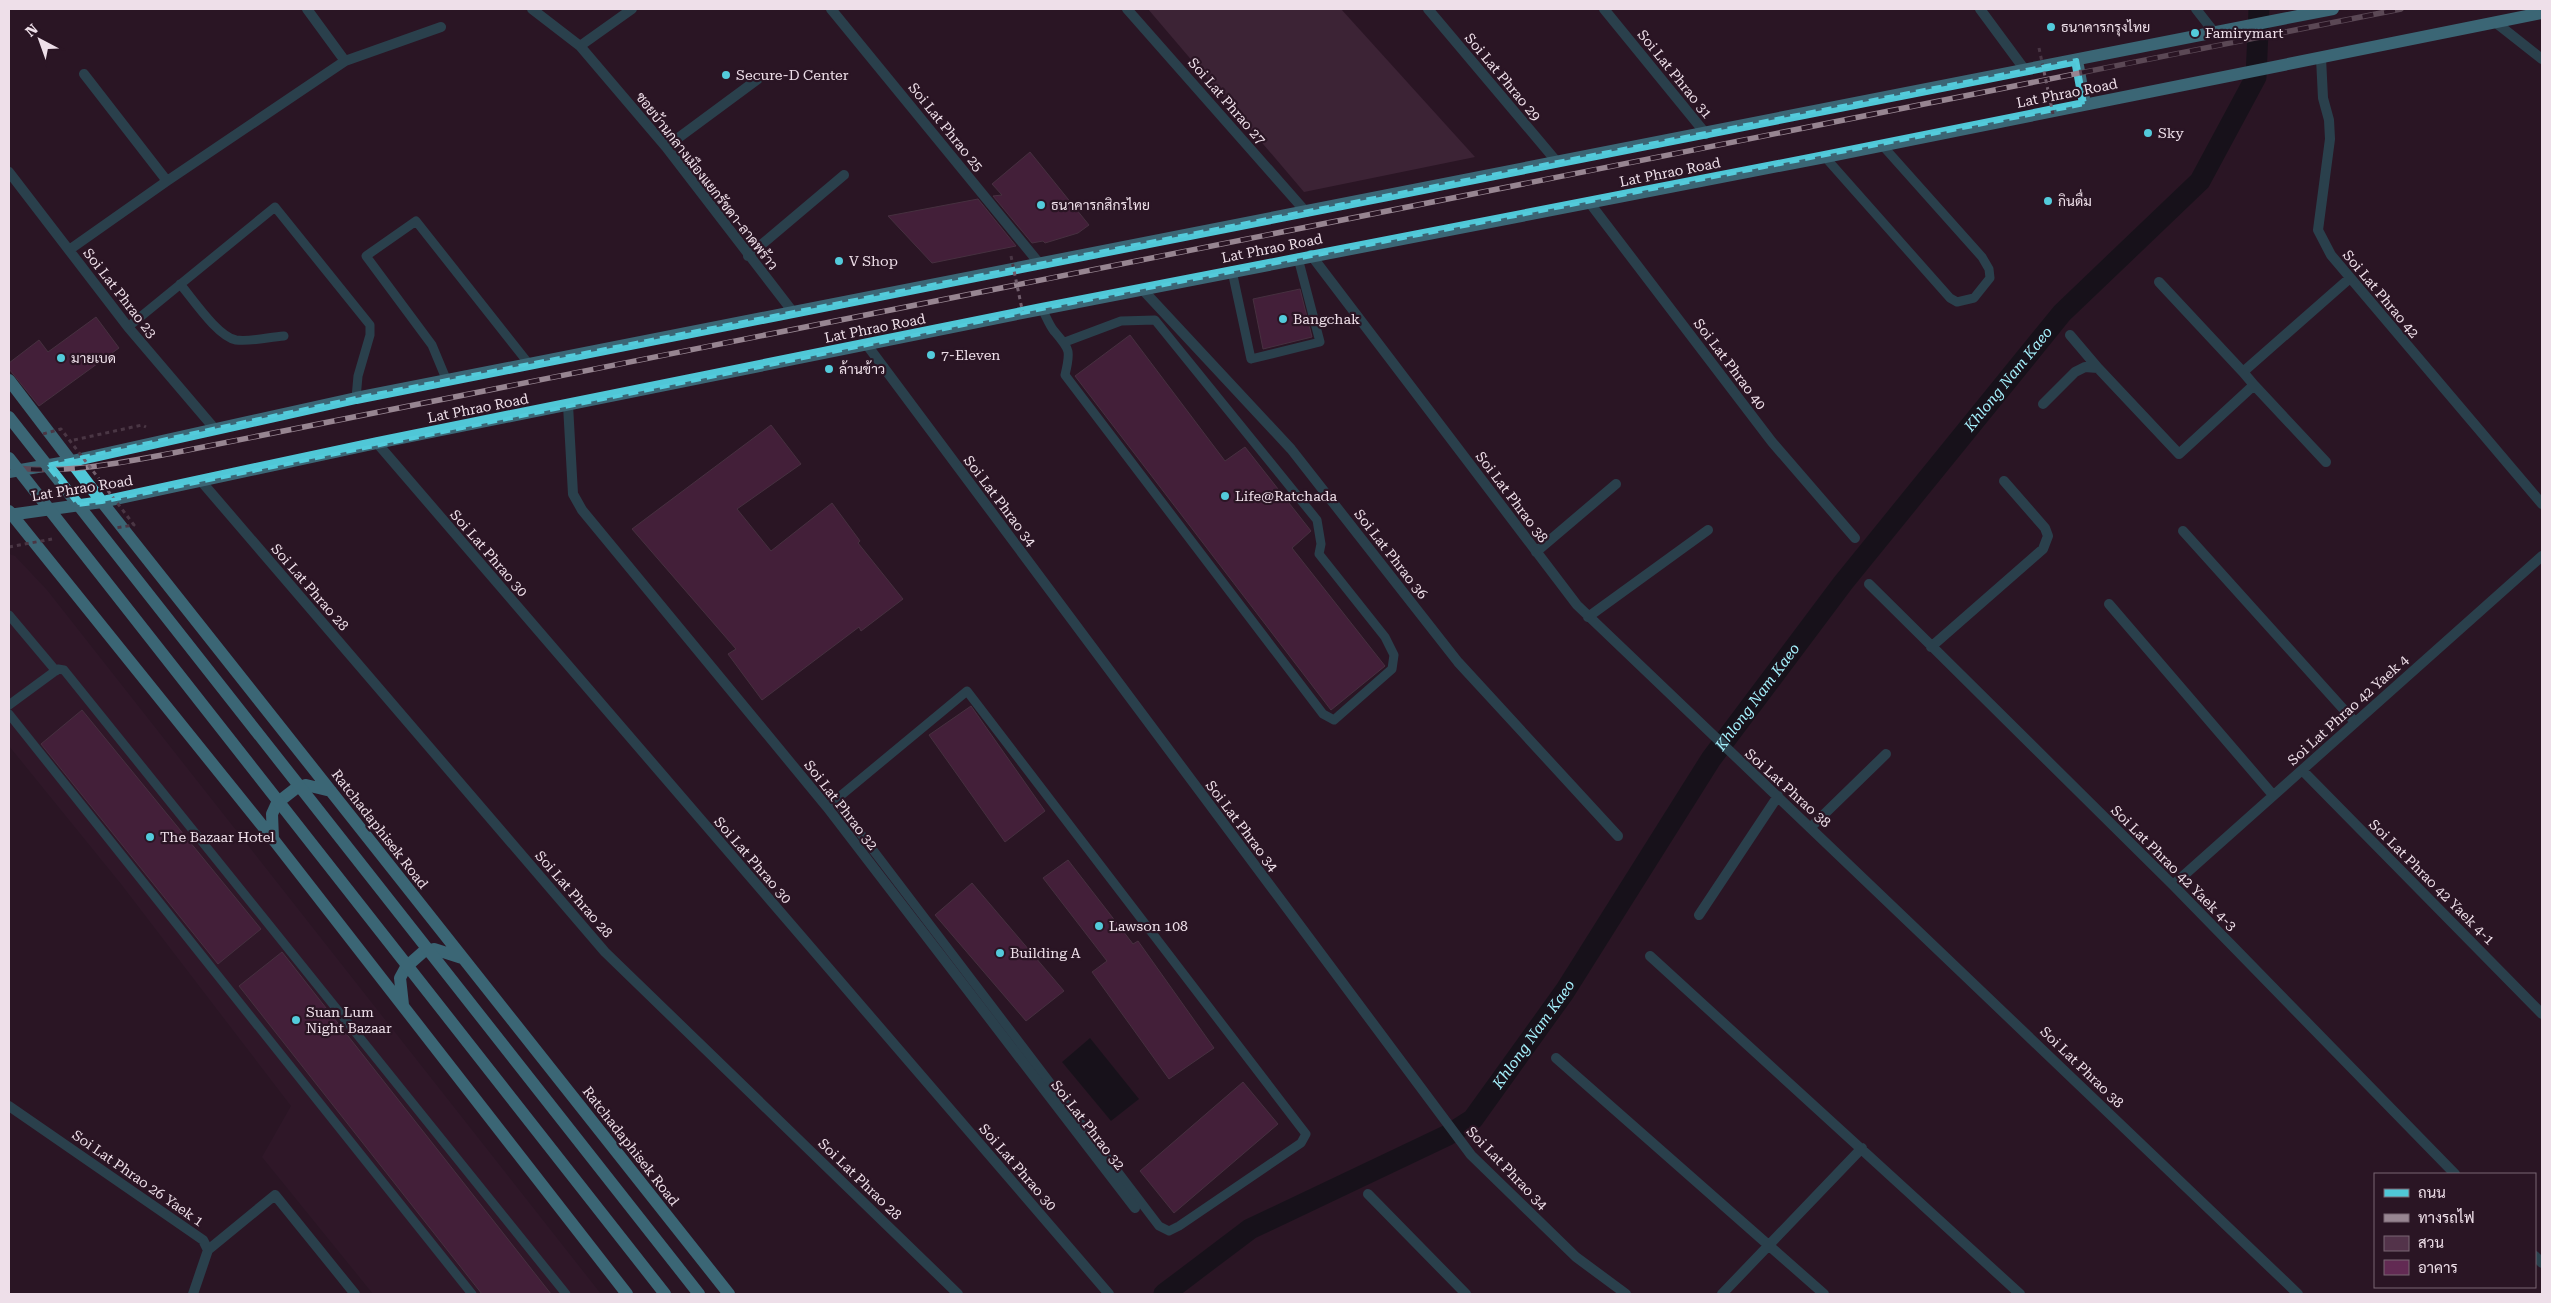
<svg xmlns="http://www.w3.org/2000/svg" width="2551" height="1303" font-family="'Roboto Serif',Sarabun,serif">
	<rect width="100%" height="100%" fill="#2a1524"/>
	<path fill="#351a2e" d="M9 554 15 556 47 590 601 1294H373L262 1157 291 1106 121 884 9 746Z"/>
	<path fill="#53334a" d="M1148 9H1341L1475 157 1304 192Z"/>
	<path fill="#020d0f" d="M1090 1038 1139 1099 1111 1121 1062 1062Z"/>
	<g fill="none" stroke-linecap="round" stroke-linejoin="round">
		<path stroke="#020d0f" stroke-width="21" id="s1" d="M1164 1294 1250 1229 1448 1135 1473 1119 1565 991 1711 759 1843 583 2062 313 2200 181 2256 77 2259 9"/>
	</g>
	<path fill="#622a53" stroke="#694f60" d="M1030 152 1089 225 1078 233 1045 243 1043 241 1032 243 993 196 1002 195 992 184Z
		M978 199 1016 246 932 263 888 216Z
		M1300 289 1312 337 1263 349 1253 299Z
		M96 317 119 348 39 406 9 369V363L39 340 48 352Z
		M1130 335 1225 461 1245 447 1311 531 1292 548 1385 666 1331 710 1075 376Z
		M771 425 801 464 737 509 771 551 832 503 860 541 858 543 903 599 861 631 859 627 762 700 728 654 736 649 632 529Z
		M971 706 1045 811 1005 842 929 735Z
		M82 710 261 929 218 964 41 744Z
		M1068 860 1133 944 1138 941 1214 1048 1169 1079 1092 972 1107 961 1043 878Z
		M972 883 1064 991 1026 1021 935 915Z
		M282 952 551 1294H482L239 986Z
		M1243 1082 1278 1124 1174 1213 1140 1171Z"/>
	<g fill="none" stroke-linecap="round" stroke-linejoin="round">
		<path stroke="#715e6c" stroke-width="3" stroke-dasharray="4 4" stroke-linecap="butt" d="M74 440 142 425 146 427"/>
		<path stroke="#2c737d" stroke-width="9" d="M1825 157 1950 298 1957 302 1974 298 1990 278 1989 269 1982 257 1882 145
			M1232 271 1251 359 1320 342 1298 258
			M180 284C193 299 217 336 236 340 251 342 269 337 284 336
			M1042 309C1046 316 1049 325 1054 331 1070 350 1071 350 1065 375L1323 714 1334 720 1392 669 1394 655 1385 637 1319 554 1321 544 1317 520 1155 320 1121 321 1065 342
			M128 327 275 207 370 325V335L358 376 356 398
			M447 381 432 345 366 256 416 221 529 364
			M9 615 56 671
			M9 705 58 669 64 670 566 1294
			M9 714 472 1294
			M827 807 967 691 1299 1125 1306 1134 1301 1143 1179 1226 1169 1231 1159 1226 835 800"/>
		<path stroke="#2c737d" stroke-width="10" d="M307 9 345 61
			M532 9 580 46 666 147 793 312
			M831 9 1039 263
			M1127 9 1306 212
			M1428 9 1557 162
			M1604 9 1706 134
			M1980 9 2025 70
			M2196 9 2214 32
			M2495 22 2542 59
			M580 46 632 9
			M2321 58 2323 98 2329 120 2330 139 2318 230 2331 255 2542 504
			M84 74 167 181
			M666 147 758 79
			M9 172 128 327 214 428
			M1589 202 1772 442 1855 538
			M69 250 167 181 345 61 441 27
			M1311 255 1577 605 2298 1294
			M748 256 844 175
			M2159 282 2243 372
			M1142 289 1291 449 1458 662 1618 836
			M2070 335 2098 368
			M867 345 1471 1155 1576 1257 1626 1294
			M2254 385 2326 462
			M2043 404 2075 372 2085 367 2098 368 2179 454 2254 385 2243 372 2350 278
			M568 405 573 494 582 510 827 807 1135 1208
			M377 443 1109 1294
			M201 481 605 952 958 1294
			M2183 531 2355 722
			M1536 552 1616 484
			M1869 584 2173 885 2455 1174
			M2109 604 2273 795
			M1588 617 1708 530
			M1931 647 2043 549 2048 536 2045 528 2004 481
			M2302 770 2542 1014
			M1811 827 1886 754
			M2173 885 2542 556
			M1699 915 1778 796
			M1650 956 2020 1294
			M1556 1058 1824 1294
			M9 1106 203 1240 208 1250 193 1294
			M1368 1194 1466 1294
			M208 1250 275 1195 355 1294
			M2535 1256 2542 1263
			M1722 1294 1862 1148"/>
		<path stroke="#50c7d7" stroke-width="12" d="M2077 60 2085 104
			M9 380 102 502 729 1294
			M9 472 72 461 356 398 2333 9
			M9 511 273 839 627 1294
			M9 515 102 502 377 443 1042 309 1825 157 2542 13
			M273 839 272 814 277 803 295 789 306 785 331 791
			M403 1005 400 978 406 967 423 952 434 949 462 958"/>
		<g stroke="#978591" stroke-width="5.5">
			<path id="rail" d="M9 467C64 475 119 463 173 453L2401 9"/>
		</g>
		<use href="#rail" stroke="#2a1524" stroke-width="4" stroke-dasharray="11" stroke-linecap="butt"/>
		<path stroke="#715e6c" stroke-width="3" stroke-dasharray="4 4" stroke-linecap="butt" d="M2039 48 2053 114
			M1011 256 1023 314
			M43 434 61 429 134 525 115 528
			M9 547 52 539"/>
		<path stroke="#50c7d7" stroke-width="12" d="M9 417 699 1294
			M9 458 665 1294"/>
	</g>
	<path d="M0 0H2551V1303H0ZM2077 60 2085 104 1042 309 102 502 78 505 47 465 356 398Z" fill="#2a1524" fill-opacity=".55" fill-rule="evenodd"/>
	<path fill="none" stroke="#53cbdb" stroke-width="4" stroke-dasharray="10 6" stroke-linejoin="round" d="M2077 60 2085 104 1042 309 102 502 78 505 47 465 356 398Z"/>
	<g fill="#53cbdb" stroke="#2a1524" stroke-width="2">
		<circle cx="2051" cy="27" r="5"/>
		<circle cx="2195" cy="33" r="5"/>
		<circle cx="726" cy="75" r="5"/>
		<circle cx="2148" cy="133" r="5"/>
		<circle cx="2048" cy="201" r="5"/>
		<circle cx="1041" cy="205" r="5"/>
		<circle cx="839" cy="261" r="5"/>
		<circle cx="1283" cy="319" r="5"/>
		<circle cx="931" cy="355" r="5"/>
		<circle cx="61" cy="358" r="5"/>
		<circle cx="829" cy="369" r="5"/>
		<circle cx="1225" cy="496" r="5"/>
		<circle cx="150" cy="837" r="5"/>
		<circle cx="1099" cy="926" r="5"/>
		<circle cx="1000" cy="953" r="5"/>
		<circle cx="296" cy="1020" r="5"/>
	</g>
	<g text-anchor="middle" stroke-width="4.5" stroke-linejoin="round" paint-order="stroke">
		<g font-size="14" fill="#eedfe9" stroke="#2a1524" text-anchor="start">
			<text x="2061" y="32">ธนาคารกรุงไทย</text>
			<text x="2205" y="38">Famirymart</text>
			<text x="736" y="80">Secure-D Center</text>
			<text x="2158" y="138">Sky</text>
			<text x="2058" y="206">กินดื่ม</text>
			<text x="1051" y="210">ธนาคารกสิกรไทย</text>
			<text x="849" y="266">V Shop</text>
			<text x="1293" y="324">Bangchak</text>
			<text x="941" y="360">7-Eleven</text>
			<text x="71" y="363">มายเบด</text>
			<text x="839" y="374">ล้านข้าว</text>
			<text x="1235" y="501">Life@Ratchada</text>
			<text x="160" y="842">The Bazaar Hotel</text>
			<text x="1109" y="931">Lawson 108</text>
			<text x="1010" y="958">Building A</text>
			<text x="306" y="1017">Suan Lum<tspan x="306" dy="16">Night Bazaar</tspan></text>
		</g>
		<g font-size="14" fill="#eedfe9" stroke="#2a1524">
			<text transform="translate(1675 74) rotate(51)" y="5">Soi Lat Phrao 31</text>
			<text transform="translate(1503 77) rotate(50)" y="5">Soi Lat Phrao 29</text>
			<text transform="translate(2067 93) rotate(-11)" y="5">Lat Phrao Road</text>
			<text transform="translate(1227 101) rotate(49)" y="5">Soi Lat Phrao 27</text>
			<text transform="translate(946 127) rotate(51)" y="5">Soi Lat Phrao 25</text>
			<text transform="translate(1670 172) rotate(-11)" y="5">Lat Phrao Road</text>
			<text transform="translate(707 181) rotate(52)" y="5">ซอยบ้านกลางเมืองแยกรัชดา-ลาดพร้าว</text>
			<text transform="translate(1272 248) rotate(-11)" y="5">Lat Phrao Road</text>
			<text transform="translate(120 293) rotate(52)" y="5">Soi Lat Phrao 23</text>
			<text transform="translate(2381 294) rotate(50)" y="5">Soi Lat Phrao 42</text>
			<text transform="translate(875 328) rotate(-11)" y="5">Lat Phrao Road</text>
			<text transform="translate(1730 364) rotate(53)" y="5">Soi Lat Phrao 40</text>
			<text transform="translate(478 408) rotate(-11)" y="5">Lat Phrao Road</text>
			<text transform="translate(82 488) rotate(-9)" y="5">Lat Phrao Road</text>
			<text transform="translate(1512 497) rotate(53)" y="5">Soi Lat Phrao 38</text>
			<text transform="translate(1000 501) rotate(53)" y="5">Soi Lat Phrao 34</text>
			<text transform="translate(489 553) rotate(49)" y="5">Soi Lat Phrao 30</text>
			<text transform="translate(1391 554) rotate(52)" y="5">Soi Lat Phrao 36</text>
			<text transform="translate(310 587) rotate(49)" y="5">Soi Lat Phrao 28</text>
			<text transform="translate(2348 710) rotate(-42)" y="5">Soi Lat Phrao 42 Yaek 4</text>
			<text transform="translate(1788 788) rotate(42)" y="5">Soi Lat Phrao 38</text>
			<text transform="translate(841 805) rotate(52)" y="5">Soi Lat Phrao 32</text>
			<text transform="translate(1242 826) rotate(53)" y="5">Soi Lat Phrao 34</text>
			<text transform="translate(380 829) rotate(52)" y="5">Ratchadaphisek Road</text>
			<text transform="translate(753 860) rotate(49)" y="5">Soi Lat Phrao 30</text>
			<text transform="translate(2174 868) rotate(45)" y="5">Soi Lat Phrao 42 Yaek 4-3</text>
			<text transform="translate(2432 882) rotate(45)" y="5">Soi Lat Phrao 42 Yaek 4-1</text>
			<text transform="translate(574 894) rotate(49)" y="5">Soi Lat Phrao 28</text>
			<text transform="translate(2082 1067) rotate(44)" y="5">Soi Lat Phrao 38</text>
			<text transform="translate(1088 1125) rotate(52)" y="5">Soi Lat Phrao 32</text>
			<text transform="translate(631 1146) rotate(52)" y="5">Ratchadaphisek Road</text>
			<text transform="translate(1018 1167) rotate(49)" y="5">Soi Lat Phrao 30</text>
			<text transform="translate(1507 1168) rotate(46)" y="5">Soi Lat Phrao 34</text>
			<text transform="translate(138 1178) rotate(35)" y="5">Soi Lat Phrao 26 Yaek 1</text>
			<text transform="translate(860 1179) rotate(44)" y="5">Soi Lat Phrao 28</text>
		</g>
		<g font-size="15" font-style="italic" fill="#a6f2fe" stroke="#2a1524">
			<text dy="5" stroke="none"><textPath href="#s1" startOffset="1271">Khlong Nam Kaeo</textPath></text>
			<text dy="5" stroke="none"><textPath href="#s1" startOffset="866">Khlong Nam Kaeo</textPath></text>
			<text dy="5" stroke="none"><textPath href="#s1" startOffset="461">Khlong Nam Kaeo</textPath></text>
		</g>
	</g>
	<rect width="2551" height="1303" fill="none" stroke="#eedfe9" stroke-width="20"/>
	<rect x="2374" y="1173" width="162" height="115" fill="#2a1524" stroke="#786673"/>
	<rect x="2384" y="1189" width="25" height="8" fill="#50c7d7" stroke="#786673"/>
	<text x="2418" y="1198" font-size="15" fill="#eedfe9">ถนน</text>
	<rect x="2384" y="1214" width="25" height="8" fill="#978591" stroke="#786673"/>
	<text x="2418" y="1223" font-size="15" fill="#eedfe9">ทางรถไฟ</text>
	<rect x="2384" y="1236" width="25" height="15" fill="#53334a" stroke="#786673"/>
	<text x="2418" y="1248" font-size="15" fill="#eedfe9">สวน</text>
	<rect x="2384" y="1260" width="25" height="15" fill="#622a53" stroke="#786673"/>
	<text x="2418" y="1273" font-size="15" fill="#eedfe9">อาคาร</text>
	<g transform="translate(40 40) rotate(319)" stroke="#2a1524" stroke-width="4" paint-order="stroke">
	<path d="M0-4L9 19L0 12L-9 19Z" fill="#eedfe9"/>
	<text y="-8" font-size="14" font-weight="bold" text-anchor="middle" fill="#eedfe9">N</text>
	</g>
</svg>
